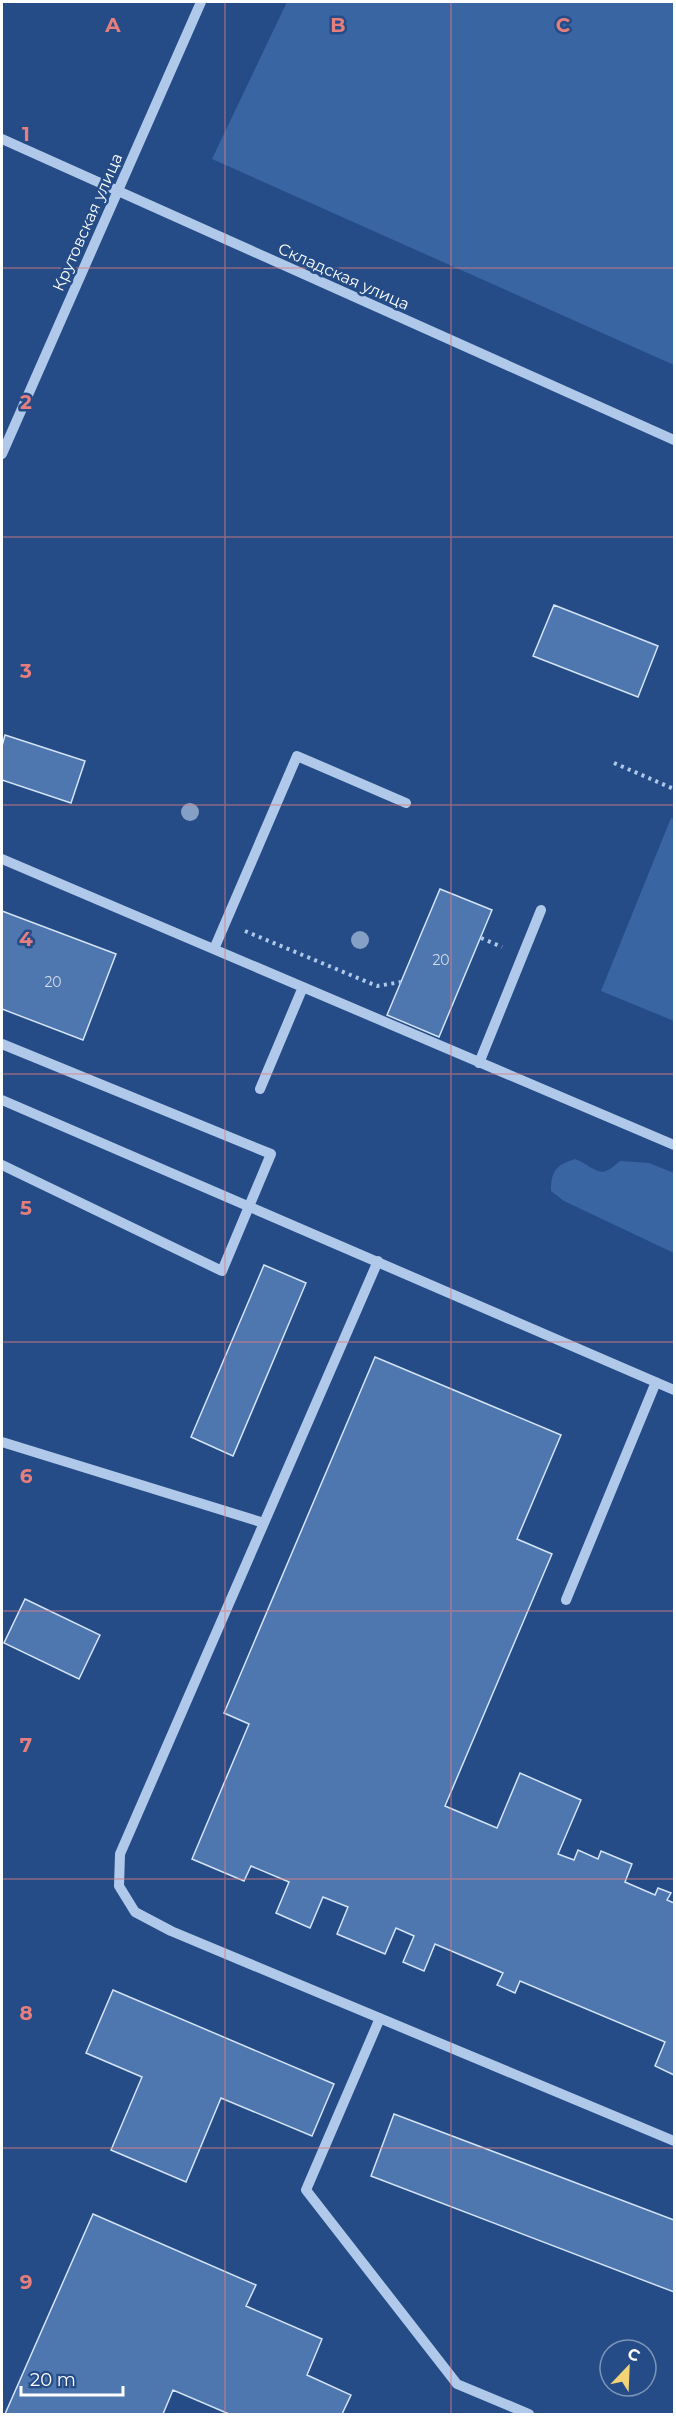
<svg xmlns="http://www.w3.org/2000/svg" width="676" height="2416" font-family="Montserrat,sans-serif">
	<rect width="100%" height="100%" fill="#254c87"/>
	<path fill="#3a65a3" d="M287 2H674V365L212 159Z
		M671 818 674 819V1021L601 991Z
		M575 1159C599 1169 598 1181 620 1161L649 1163 674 1173V1253L564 1201 551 1191C551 1171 556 1165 575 1159Z"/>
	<path fill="#4e76af" stroke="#d4e3f7" stroke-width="1.5" d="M554 605 658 646 638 697 533 656Z
		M5 735 85 761 71 803 2 780V746Z
		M440 889 492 910 439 1037 387 1015Z
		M2 911 116 954 83 1040 2 1009Z
		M264 1265 306 1283 233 1456 191 1437Z
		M375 1357 561 1435 517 1539 552 1554 445 1806 497 1828 520 1773 581 1800 558 1854 574 1860 578 1850 598 1859 601 1851 632 1864 625 1882 655 1895 658 1888 671 1893 667 1900 674 1903V2075L655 2066 665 2042 520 1981 515 1993 497 1985 503 1973 435 1944 424 1971 403 1962 414 1936 396 1928 385 1954 337 1934 348 1907 323 1897 310 1928 276 1913 289 1882 251 1866 244 1881 192 1859 249 1724 224 1713Z
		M25 1599 100 1635 79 1679 4 1643Z
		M113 1990 334 2084 312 2136 221 2098 186 2182 111 2150 142 2077 86 2053Z
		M394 2114 674 2220V2292L371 2176Z
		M93 2214 256 2285 246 2306 322 2339 307 2375 351 2395 342 2414H229L173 2390 163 2414H5Z"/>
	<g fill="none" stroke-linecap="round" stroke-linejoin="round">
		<path stroke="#b0c8e9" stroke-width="4" stroke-dasharray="3 4.5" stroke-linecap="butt" d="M614 763 674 789
			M245 931 377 986 401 982
			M481 938 502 947"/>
		<path stroke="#b0c8e9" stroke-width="10" d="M2 139 674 440
			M2 454 201 2
			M2 859 674 1145
			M214 949 297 756 406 803
			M2 1044 271 1154 222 1271 2 1165
			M479 1063 541 910
			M260 1089 303 987
			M2 1100 674 1390
			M378 1261 120 1854 119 1886 135 1912 171 1931 674 2141
			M2 1442 264 1523
			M566 1600 656 1382
			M380 2018 306 2190 457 2384 529 2414"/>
	</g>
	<g fill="#859fc5">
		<circle cx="190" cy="812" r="9"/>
		<circle cx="360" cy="940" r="9"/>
	</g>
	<path fill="none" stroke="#e67e7e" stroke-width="1.5" stroke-opacity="0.55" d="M225 2V2414M451 2V2414M2 268H674M2 537H674M2 805H674M2 1074H674M2 1342H674M2 1611H674M2 1879H674M2 2148H674"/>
	<g text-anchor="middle" stroke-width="5" stroke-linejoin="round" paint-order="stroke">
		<g font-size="14" fill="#d3ddeb">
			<text x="441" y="965">20</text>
			<text x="53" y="987">20</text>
		</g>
		<g font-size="16" fill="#fff" stroke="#254c87">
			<text transform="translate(87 222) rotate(-66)" y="6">Крутовская улица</text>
			<text transform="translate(344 276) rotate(24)" y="6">Складская улица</text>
		</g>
	</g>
	<g font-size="20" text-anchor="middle" font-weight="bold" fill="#e67e7e" stroke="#254c87" stroke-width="5" stroke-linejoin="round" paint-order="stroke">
		<text x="113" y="32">A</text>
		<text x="338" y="32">B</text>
		<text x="563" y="32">C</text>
		<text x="26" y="141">1</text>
		<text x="26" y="409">2</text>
		<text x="26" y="678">3</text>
		<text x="26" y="946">4</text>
		<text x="26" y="1215">5</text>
		<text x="26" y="1483">6</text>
		<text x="26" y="1752">7</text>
		<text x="26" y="2020">8</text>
		<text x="26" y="2289">9</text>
	</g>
	<rect width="676" height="2416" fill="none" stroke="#ffffff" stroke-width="6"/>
	<g transform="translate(628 2368) rotate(23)"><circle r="28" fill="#254c87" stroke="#7c94b7" stroke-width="1.5"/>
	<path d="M0-4.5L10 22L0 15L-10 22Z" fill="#f2d375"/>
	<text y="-9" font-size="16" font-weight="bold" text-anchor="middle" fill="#ffffff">С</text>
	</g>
	<path d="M21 2386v9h102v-9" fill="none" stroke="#ffffff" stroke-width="3"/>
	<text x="30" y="2386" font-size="18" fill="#ffffff" stroke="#254c87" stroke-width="4.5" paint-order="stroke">20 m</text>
</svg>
